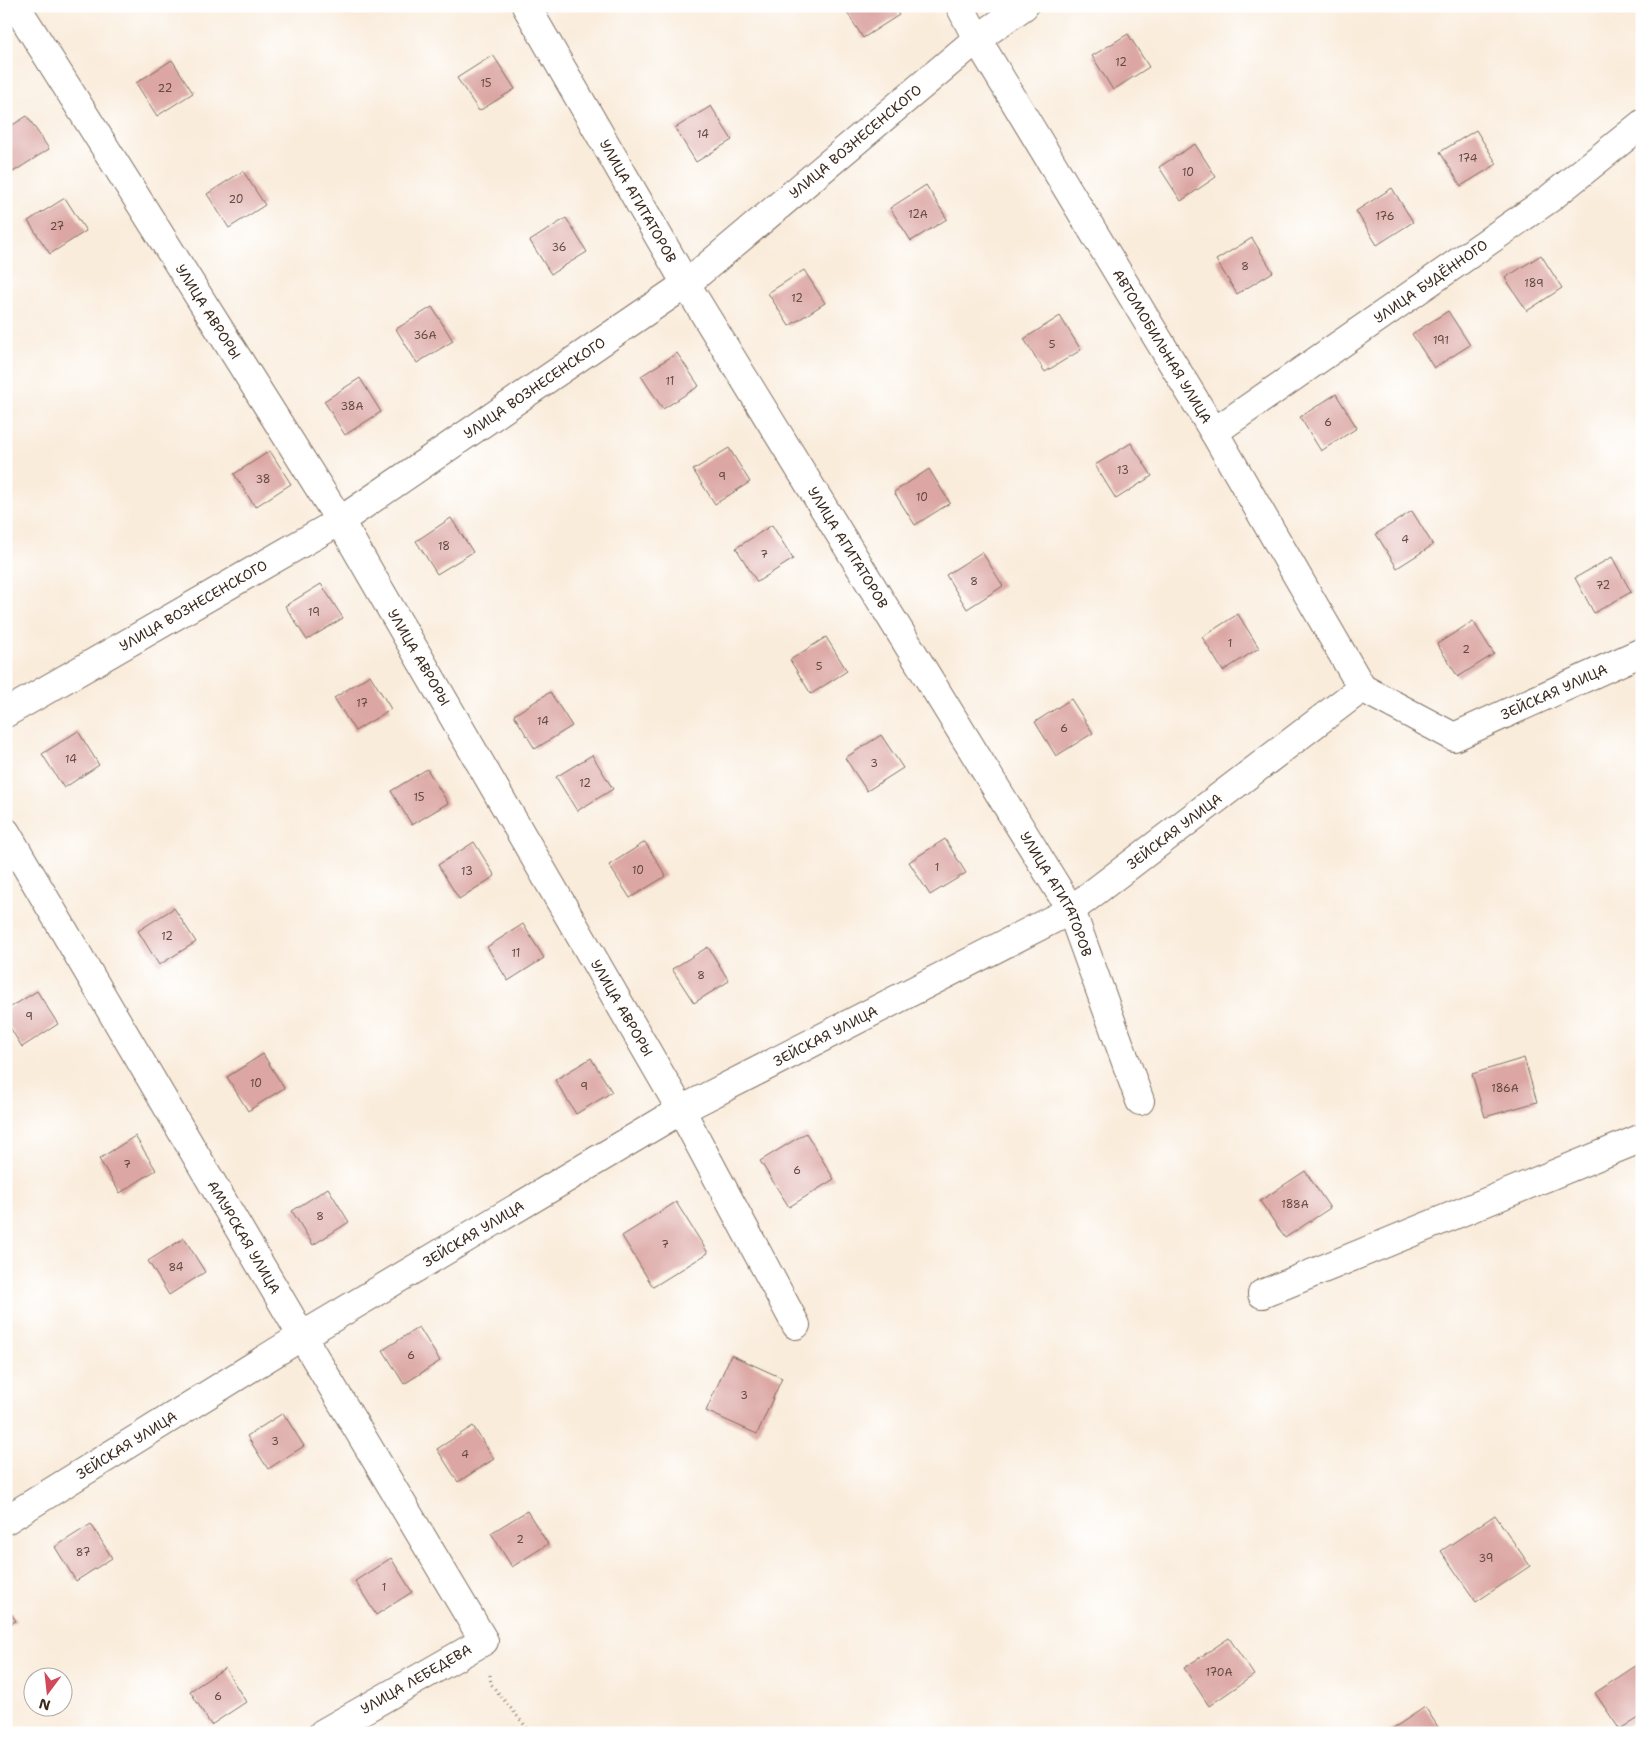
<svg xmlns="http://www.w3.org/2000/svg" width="1648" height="1739" font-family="'Shantell Sans',sans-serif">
	<rect width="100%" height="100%" fill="#fff"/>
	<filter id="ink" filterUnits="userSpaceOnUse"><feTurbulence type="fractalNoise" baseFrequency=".02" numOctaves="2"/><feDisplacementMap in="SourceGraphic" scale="10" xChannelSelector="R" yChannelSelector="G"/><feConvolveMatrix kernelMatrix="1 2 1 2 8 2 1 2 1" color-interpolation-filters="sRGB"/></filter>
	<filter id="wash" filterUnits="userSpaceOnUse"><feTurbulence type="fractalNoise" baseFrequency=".0096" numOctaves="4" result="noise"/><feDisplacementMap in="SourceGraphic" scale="20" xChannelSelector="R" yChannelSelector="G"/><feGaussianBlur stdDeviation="1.12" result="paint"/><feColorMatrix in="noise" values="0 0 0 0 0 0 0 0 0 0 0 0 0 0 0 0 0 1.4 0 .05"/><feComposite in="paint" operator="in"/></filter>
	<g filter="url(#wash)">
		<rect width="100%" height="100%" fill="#f9ecdb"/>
		<g id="blocks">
			<path fill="#dba6a3" d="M843 6H893L899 15 863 38Z
				M1128 34 1149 67 1113 90 1092 56Z
				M493 55 515 89 479 111 457 78Z
				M172 60 193 93 157 116 136 83Z
				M711 106 732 140 696 162 675 128Z
				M27 116 49 149 13 172 6 161V129Z
				M1476 130 1497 164 1461 186 1440 152Z
				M1195 144 1216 177 1181 201 1159 167Z
				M243 171 265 205 229 228 207 194Z
				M926 185 947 219 911 241 890 208Z
				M1392 188 1413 222 1377 245 1356 211Z
				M65 198 86 231 50 254 28 221Z
				M566 218 587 252 551 274 530 241Z
				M1252 238 1273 272 1237 294 1216 260Z
				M1541 255 1562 288 1527 311 1505 278Z
				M804 270 825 303 789 326 768 293Z
				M432 307 453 341 417 363 396 329Z
				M1448 311 1470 345 1434 368 1412 334Z
				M1060 316 1081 350 1045 372 1024 339Z
				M677 353 699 386 663 409 641 376Z
				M360 378 381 412 345 435 324 401Z
				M1336 394 1357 428 1321 451 1300 417Z
				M1131 443 1152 476 1116 499 1095 465Z
				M729 448 750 482 715 504 693 470Z
				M270 451 291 484 255 507 234 474Z
				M929 469 950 503 915 525 894 492Z
				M1412 511 1433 545 1397 568 1376 534Z
				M451 518 473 552 437 574 416 541Z
				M772 525 793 559 757 582 736 548Z
				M982 552 1003 586 967 609 946 575Z
				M1612 557 1631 592 1594 613 1575 578Z
				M321 584 343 618 307 640 285 606Z
				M1238 614 1259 648 1223 671 1202 637Z
				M1473 621 1494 654 1458 677 1437 644Z
				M826 637 847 671 811 694 790 660Z
				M370 675 391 709 355 731 334 698Z
				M550 692 572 726 535 749 514 715Z
				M1071 699 1093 733 1056 756 1035 722Z
				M78 731 99 765 64 788 42 754Z
				M881 735 903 768 867 791 845 758Z
				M592 755 613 789 577 811 556 777Z
				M427 769 448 803 412 825 391 791Z
				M945 839 966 873 930 895 909 862Z
				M474 842 495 876 459 899 438 865Z
				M645 842 666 876 630 898 609 865Z
				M174 908 196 942 159 965 138 931Z
				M523 924 544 958 508 981 487 947Z
				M708 947 729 981 694 1003 672 969Z
				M37 991 58 1024 22 1047 6 1021V1010Z
				M263 1054 284 1088 248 1111 227 1077Z
				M591 1058 612 1092 576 1114 555 1080Z
				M1524 1058 1537 1102 1485 1117 1472 1074Z
				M806 1133 834 1179 789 1207 760 1161Z
				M135 1136 156 1170 120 1193 99 1159Z
				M1305 1171 1330 1208 1285 1238 1260 1201Z
				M328 1188 349 1222 313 1245 292 1211Z
				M676 1202 708 1253 653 1287 622 1236Z
				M184 1238 205 1272 169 1295 148 1261Z
				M419 1327 440 1361 404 1384 383 1350Z
				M731 1355 782 1378 757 1434 706 1411Z
				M6 1396 12 1405 6 1409Z
				M283 1413 304 1446 268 1469 247 1436Z
				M473 1426 494 1459 458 1482 437 1449Z
				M527 1511 548 1544 512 1567 491 1533Z
				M1495 1515 1530 1566 1476 1602 1441 1551Z
				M91 1524 112 1558 76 1581 55 1547Z
				M391 1558 412 1592 376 1615 355 1581Z
				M6 1606 16 1621 6 1626Z
				M1229 1638 1254 1675 1209 1706 1184 1668Z
				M1640 1663 1642 1665V1716L1620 1730 1595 1693Z
				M225 1668 246 1702 211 1725 190 1691Z
				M1425 1707 1442 1733H1386Z"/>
		</g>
	</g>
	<g filter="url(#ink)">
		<use href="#blocks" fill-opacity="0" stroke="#7e6e60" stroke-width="1"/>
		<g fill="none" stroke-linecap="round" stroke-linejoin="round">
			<g stroke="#7e6e60" stroke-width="30">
				<g id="minor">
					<path id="s1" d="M16 6 340 521 681 1110 796 1325"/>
					<path id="s2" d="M526 6 686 284 1071 910 1140 1101"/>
					<path id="s3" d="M960 6 977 39 1214 432 1362 688"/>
					<path id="s4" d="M1214 432 1549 199 1642 124"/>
					<path id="s5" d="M6 713 340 521 686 284 977 39 1024 6"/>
					<path id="s6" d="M6 832 302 1336 484 1641 323 1733"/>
					<path d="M1262 1294 1642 1138"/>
					<path id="s7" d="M6 1520 302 1336 681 1110 1071 910 1362 688 1454 737 1642 652"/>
				</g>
			</g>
			<path stroke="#7e6e60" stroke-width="3" stroke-dasharray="1 4" stroke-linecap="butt" d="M490 1675 491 1684 531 1733"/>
			<use href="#minor" stroke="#fff" stroke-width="28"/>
		</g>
	</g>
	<g text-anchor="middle" stroke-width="5" stroke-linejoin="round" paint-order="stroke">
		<g font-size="11" fill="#63493f">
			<text x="1121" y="66">12</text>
			<text x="486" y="87">15</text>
			<text x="165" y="92">22</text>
			<text x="703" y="138">14</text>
			<text x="1468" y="162">174</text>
			<text x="1188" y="176">10</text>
			<text x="236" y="203">20</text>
			<text x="918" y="218">12А</text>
			<text x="1385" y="220">176</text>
			<text x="57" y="230">27</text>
			<text x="559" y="251">36</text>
			<text x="1245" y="270">8</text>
			<text x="1534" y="287">189</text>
			<text x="797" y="302">12</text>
			<text x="425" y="339">36А</text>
			<text x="1441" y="344">191</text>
			<text x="1052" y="348">5</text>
			<text x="670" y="385">11</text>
			<text x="352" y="410">38А</text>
			<text x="1328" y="426">6</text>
			<text x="1123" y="474">13</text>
			<text x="722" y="480">9</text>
			<text x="263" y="483">38</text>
			<text x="922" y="501">10</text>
			<text x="1405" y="543">4</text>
			<text x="444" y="550">18</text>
			<text x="764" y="558">7</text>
			<text x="974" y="585">8</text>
			<text x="1603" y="589">72</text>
			<text x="314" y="616">19</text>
			<text x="1230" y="647">1</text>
			<text x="1466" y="653">2</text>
			<text x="819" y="670">5</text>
			<text x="362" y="707">17</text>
			<text x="543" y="725">14</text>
			<text x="1064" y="732">6</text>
			<text x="71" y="763">14</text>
			<text x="874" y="767">3</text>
			<text x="585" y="787">12</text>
			<text x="419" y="801">15</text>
			<text x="937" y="871">1</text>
			<text x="638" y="874">10</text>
			<text x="467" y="875">13</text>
			<text x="167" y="940">12</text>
			<text x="516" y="957">11</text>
			<text x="701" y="979">8</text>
			<text x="29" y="1020">9</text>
			<text x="256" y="1087">10</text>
			<text x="584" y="1090">9</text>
			<text x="1505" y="1092">186А</text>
			<text x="127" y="1168">7</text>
			<text x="797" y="1174">6</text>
			<text x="1295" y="1208">188А</text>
			<text x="320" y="1220">8</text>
			<text x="665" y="1248">7</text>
			<text x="176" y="1271">84</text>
			<text x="411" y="1359">6</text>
			<text x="744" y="1399">3</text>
			<text x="275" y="1445">3</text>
			<text x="465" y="1458">4</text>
			<text x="520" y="1543">2</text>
			<text x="83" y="1556">87</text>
			<text x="1486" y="1562">39</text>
			<text x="384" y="1591">1</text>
			<text x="1219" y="1676">170А</text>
			<text x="218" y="1700">6</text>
		</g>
		<g font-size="14" fill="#3b2a1e" stroke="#fff">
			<text dy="5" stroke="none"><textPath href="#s5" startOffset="1026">УЛИЦА ВОЗНЕСЕНСКОГО</textPath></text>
			<text dy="5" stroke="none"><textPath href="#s2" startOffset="225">УЛИЦА АГИТАТОРОВ</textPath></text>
			<text dy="5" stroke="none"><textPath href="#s4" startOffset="264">УЛИЦА БУДЁННОГО</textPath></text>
			<text dy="5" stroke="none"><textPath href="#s1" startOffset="361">УЛИЦА АВРОРЫ</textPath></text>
			<text dy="5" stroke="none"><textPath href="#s3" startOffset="396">АВТОМОБИЛЬНАЯ УЛИЦА</textPath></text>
			<text dy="5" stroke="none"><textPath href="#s5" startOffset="621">УЛИЦА ВОЗНЕСЕНСКОГО</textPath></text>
			<text dy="5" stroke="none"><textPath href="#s2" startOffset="630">УЛИЦА АГИТАТОРОВ</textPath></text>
			<text dy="5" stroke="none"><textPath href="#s5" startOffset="216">УЛИЦА ВОЗНЕСЕНСКОГО</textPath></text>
			<text dy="5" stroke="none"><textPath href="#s1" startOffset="766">УЛИЦА АВРОРЫ</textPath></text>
			<text dy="5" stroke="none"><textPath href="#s7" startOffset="1808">ЗЕЙСКАЯ УЛИЦА</textPath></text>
			<text dy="5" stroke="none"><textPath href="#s7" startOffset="1358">ЗЕЙСКАЯ УЛИЦА</textPath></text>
			<text dy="5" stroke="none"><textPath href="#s2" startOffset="1035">УЛИЦА АГИТАТОРОВ</textPath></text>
			<text dy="5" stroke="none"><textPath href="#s1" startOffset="1171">УЛИЦА АВРОРЫ</textPath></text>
			<text dy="5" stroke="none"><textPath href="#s7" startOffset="952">ЗЕЙСКАЯ УЛИЦА</textPath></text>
			<text dy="5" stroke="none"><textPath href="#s7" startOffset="548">ЗЕЙСКАЯ УЛИЦА</textPath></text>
			<text dy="5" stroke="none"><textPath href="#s6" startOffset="470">АМУРСКАЯ УЛИЦА</textPath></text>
			<text dy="5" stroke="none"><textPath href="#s7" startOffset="142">ЗЕЙСКАЯ УЛИЦА</textPath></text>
			<text transform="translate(416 1679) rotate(-30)" y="5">УЛИЦА ЛЕБЕДЕВА</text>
		</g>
	</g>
	<rect width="1648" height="1739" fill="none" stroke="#fff" stroke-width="25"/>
	<g transform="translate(48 1692) rotate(195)"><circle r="24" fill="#ffffff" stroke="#b1aaa5"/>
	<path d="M0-4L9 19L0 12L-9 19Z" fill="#d1495b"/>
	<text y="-8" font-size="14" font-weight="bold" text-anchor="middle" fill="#3b2a1e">N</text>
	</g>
</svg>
